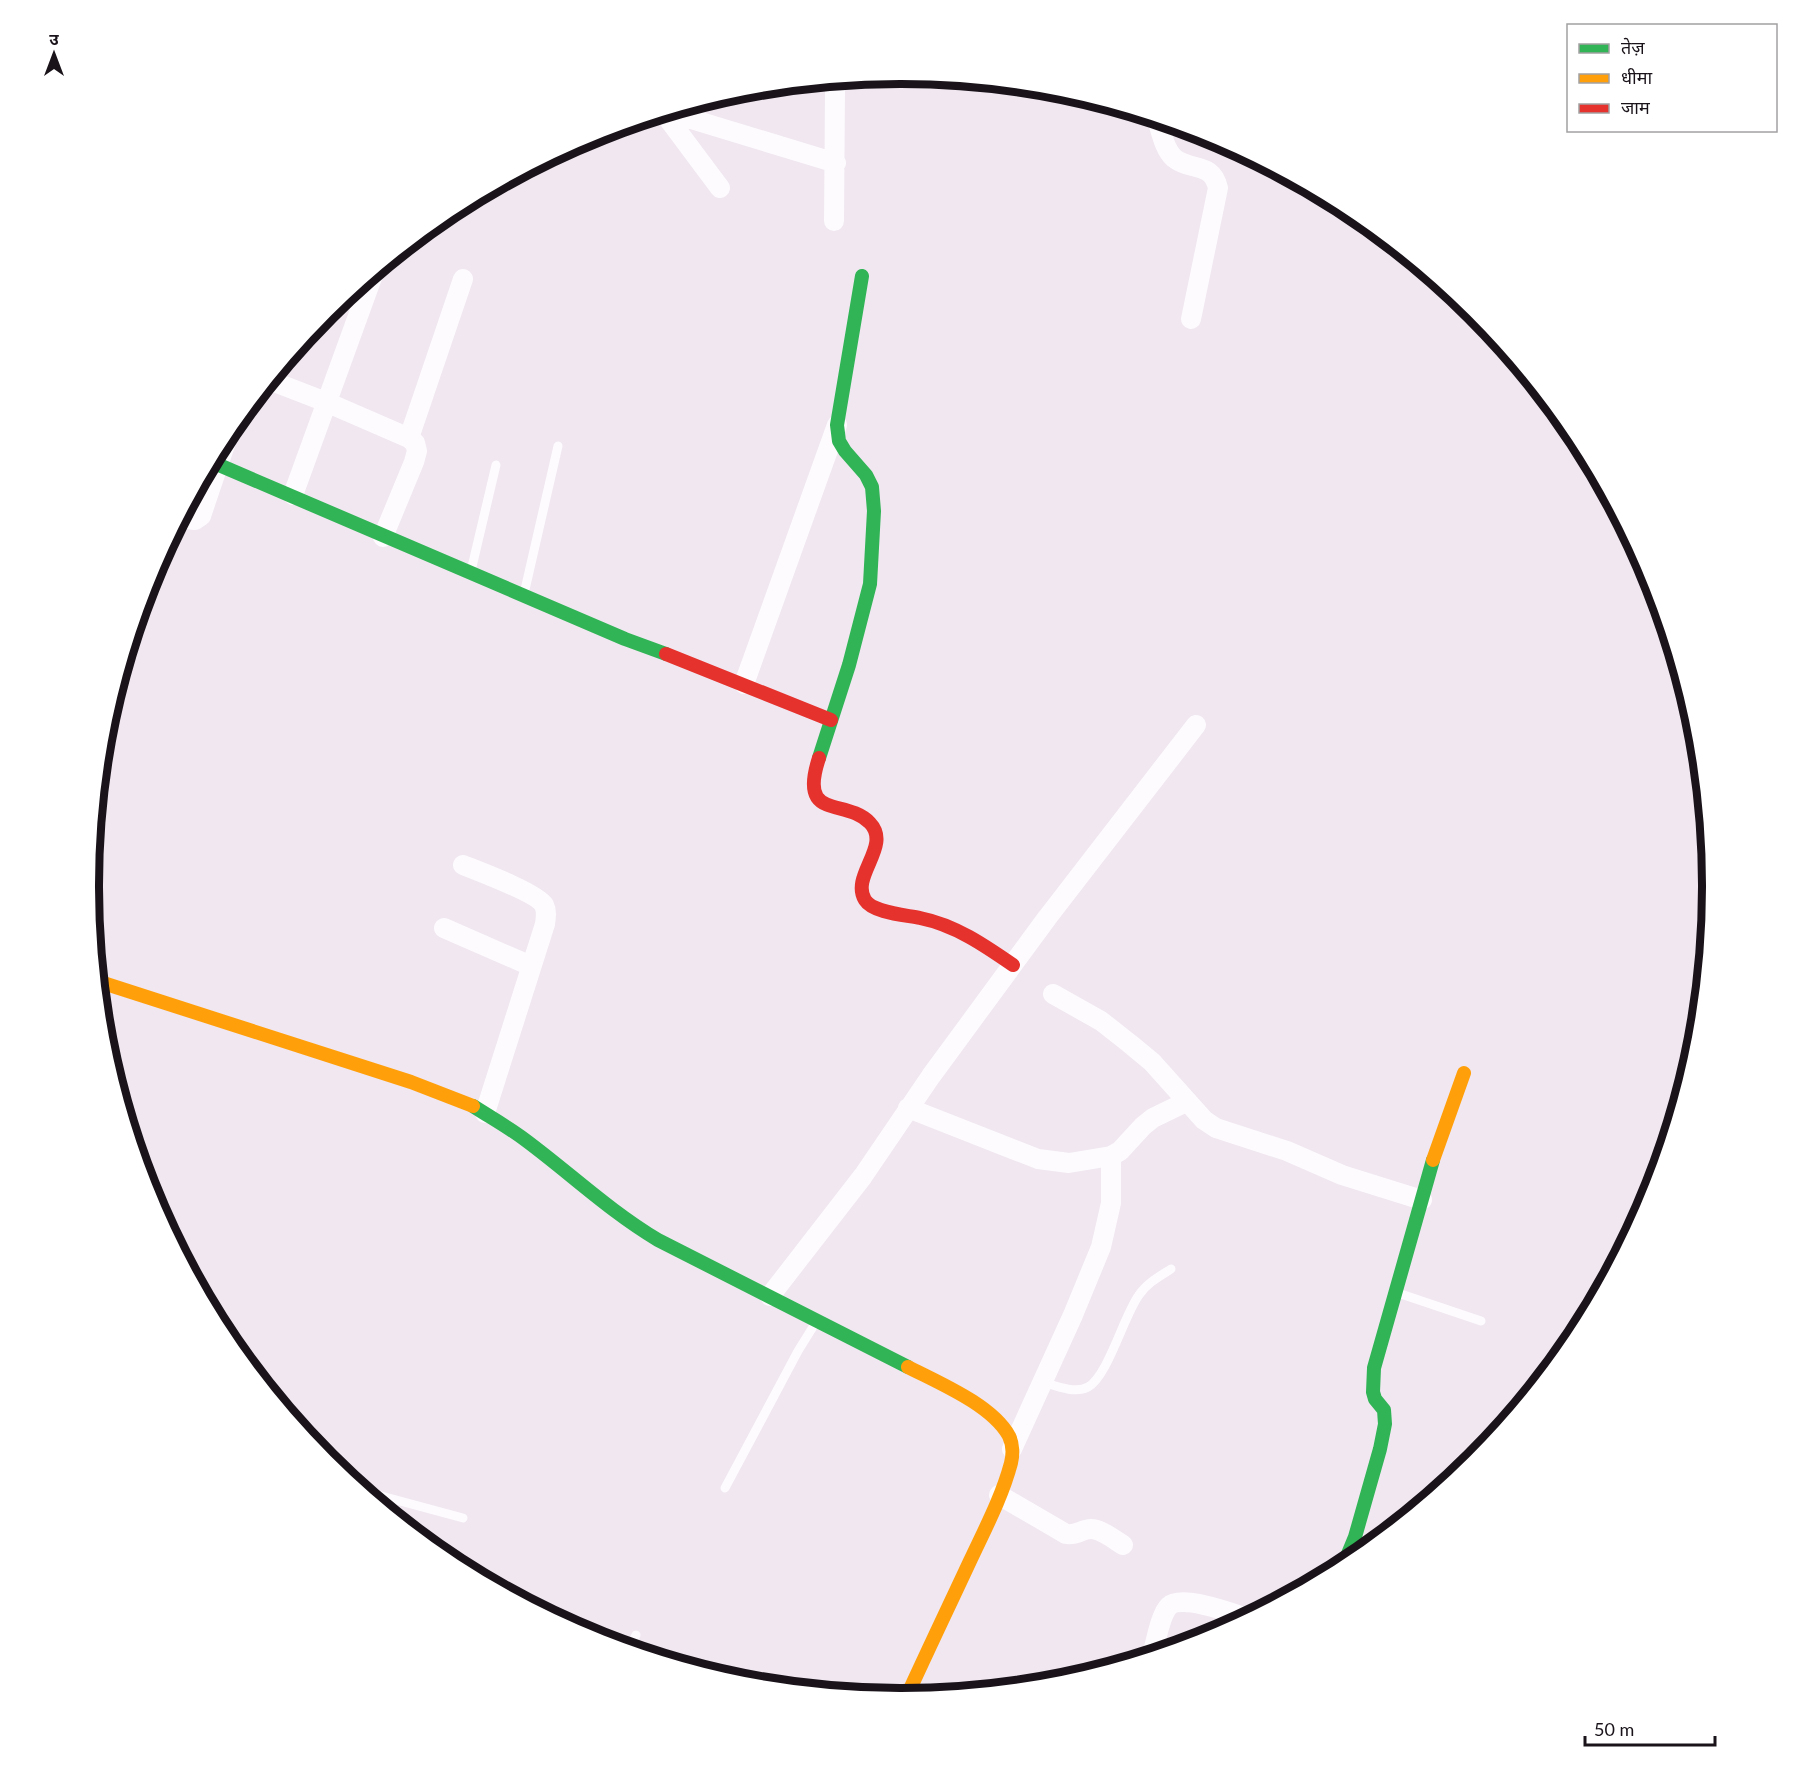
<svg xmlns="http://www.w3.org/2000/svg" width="1801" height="1772" font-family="Lato,'Noto Sans Devanagari',sans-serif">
	<rect width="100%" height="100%" fill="#f0e7f0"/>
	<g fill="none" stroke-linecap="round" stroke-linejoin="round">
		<path stroke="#fdfbfd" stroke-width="9" d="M471 571 496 465
			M524 594 558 446
			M1398 1293 1481 1321
			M1043 1382C1056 1386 1075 1394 1088 1387 1108 1376 1124 1315 1139 1295 1147 1283 1160 1276 1171 1269
			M725 1488 798 1351 816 1322
			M363 1491 463 1518
			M629 1649 636 1635"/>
		<path stroke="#fdfbfd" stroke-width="20" d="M832 80 835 91 834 221
			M668 112 836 163
			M664 113 720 188
			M1157 119C1161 131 1164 149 1174 158 1191 172 1212 161 1218 188L1191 319
			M269 380 326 402 409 438 415 443 417 451 414 462 383 537
			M409 438 463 279
			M293 495 374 272
			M180 518 195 520 201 516 231 427
			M744 684 837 425
			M463 865C478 871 537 893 544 905 547 911 546 917 545 924L485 1113
			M444 928 531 966
			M1053 994 1101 1021 1129 1043 1152 1062 1204 1120 1216 1128 1287 1151 1342 1175 1422 1200
			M908 1108 1038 1159 1069 1163 1111 1156 1120 1151 1143 1126 1153 1118 1186 1102
			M770 1296 863 1176 931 1076 1047 918 1196 725
			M1012 1449 1073 1315 1101 1247 1111 1203V1156
			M999 1495 1066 1534C1077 1536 1081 1529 1091 1529 1101 1529 1115 1540 1123 1545
			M1152 1655C1156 1642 1160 1615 1169 1606 1181 1594 1232 1613 1247 1618"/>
		<path stroke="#30b455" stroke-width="14" d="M219 465 625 639 666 654
			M819 758 849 665 870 584 874 511 872 487 866 475 845 451 839 441 837 425 862 276
			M473 1106C490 1117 508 1127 524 1139 570 1173 608 1210 658 1240L908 1367
			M1343 1566 1355 1537 1380 1449 1385 1424 1384 1410 1375 1399 1373 1392 1374 1368 1433 1160"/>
		<path stroke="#ff9f0a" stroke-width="14" d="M97 981 411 1082 473 1106
			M1433 1160 1464 1073
			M906 1698C927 1652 949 1606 970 1561 985 1529 1002 1497 1011 1463 1013 1455 1013 1444 1009 1436 992 1405 939 1383 908 1367"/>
		<path stroke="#e5322d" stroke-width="14" d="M666 654 831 720
			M819 758C798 822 845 797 870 823 892 846 850 876 865 900 873 913 906 915 920 918 955 925 984 945 1013 965"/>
	</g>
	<path d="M0 0H1801V1772H0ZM900 84H901A801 801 0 0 1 1702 885V887A801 801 0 0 1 901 1688H900A801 801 0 0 1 99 887V885A801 801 0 0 1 900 84Z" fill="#fff" fill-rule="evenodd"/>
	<path fill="none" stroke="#1a141a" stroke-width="8" d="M900 84H901A801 801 0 0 1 1702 885V887A801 801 0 0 1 901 1688H900A801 801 0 0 1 99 887V885A801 801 0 0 1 900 84Z"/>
	<rect x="1567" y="24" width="210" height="108" fill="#ffffff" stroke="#a3a1a3" stroke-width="1.5"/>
	<rect x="1579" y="44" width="30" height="9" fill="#30b455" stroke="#a3a1a3" stroke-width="1.5"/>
	<text x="1621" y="54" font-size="18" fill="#1a141a">तेज़</text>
	<rect x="1579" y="74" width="30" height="9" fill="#ff9f0a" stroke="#a3a1a3" stroke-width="1.5"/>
	<text x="1621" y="84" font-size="18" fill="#1a141a">धीमा</text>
	<rect x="1579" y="104" width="30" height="9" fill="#e5322d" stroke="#a3a1a3" stroke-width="1.5"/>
	<text x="1621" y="114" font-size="18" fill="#1a141a">जाम</text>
	<g transform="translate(54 54)" stroke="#ffffff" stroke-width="4.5" paint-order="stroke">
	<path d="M0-4.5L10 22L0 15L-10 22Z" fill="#1a141a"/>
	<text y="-9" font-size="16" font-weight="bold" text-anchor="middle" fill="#1a141a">उ</text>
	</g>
	<path d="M1585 1736v9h130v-9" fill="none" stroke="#1a141a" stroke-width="3"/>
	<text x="1594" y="1736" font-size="18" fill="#1a141a" stroke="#ffffff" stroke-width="4.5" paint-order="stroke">50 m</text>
</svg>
